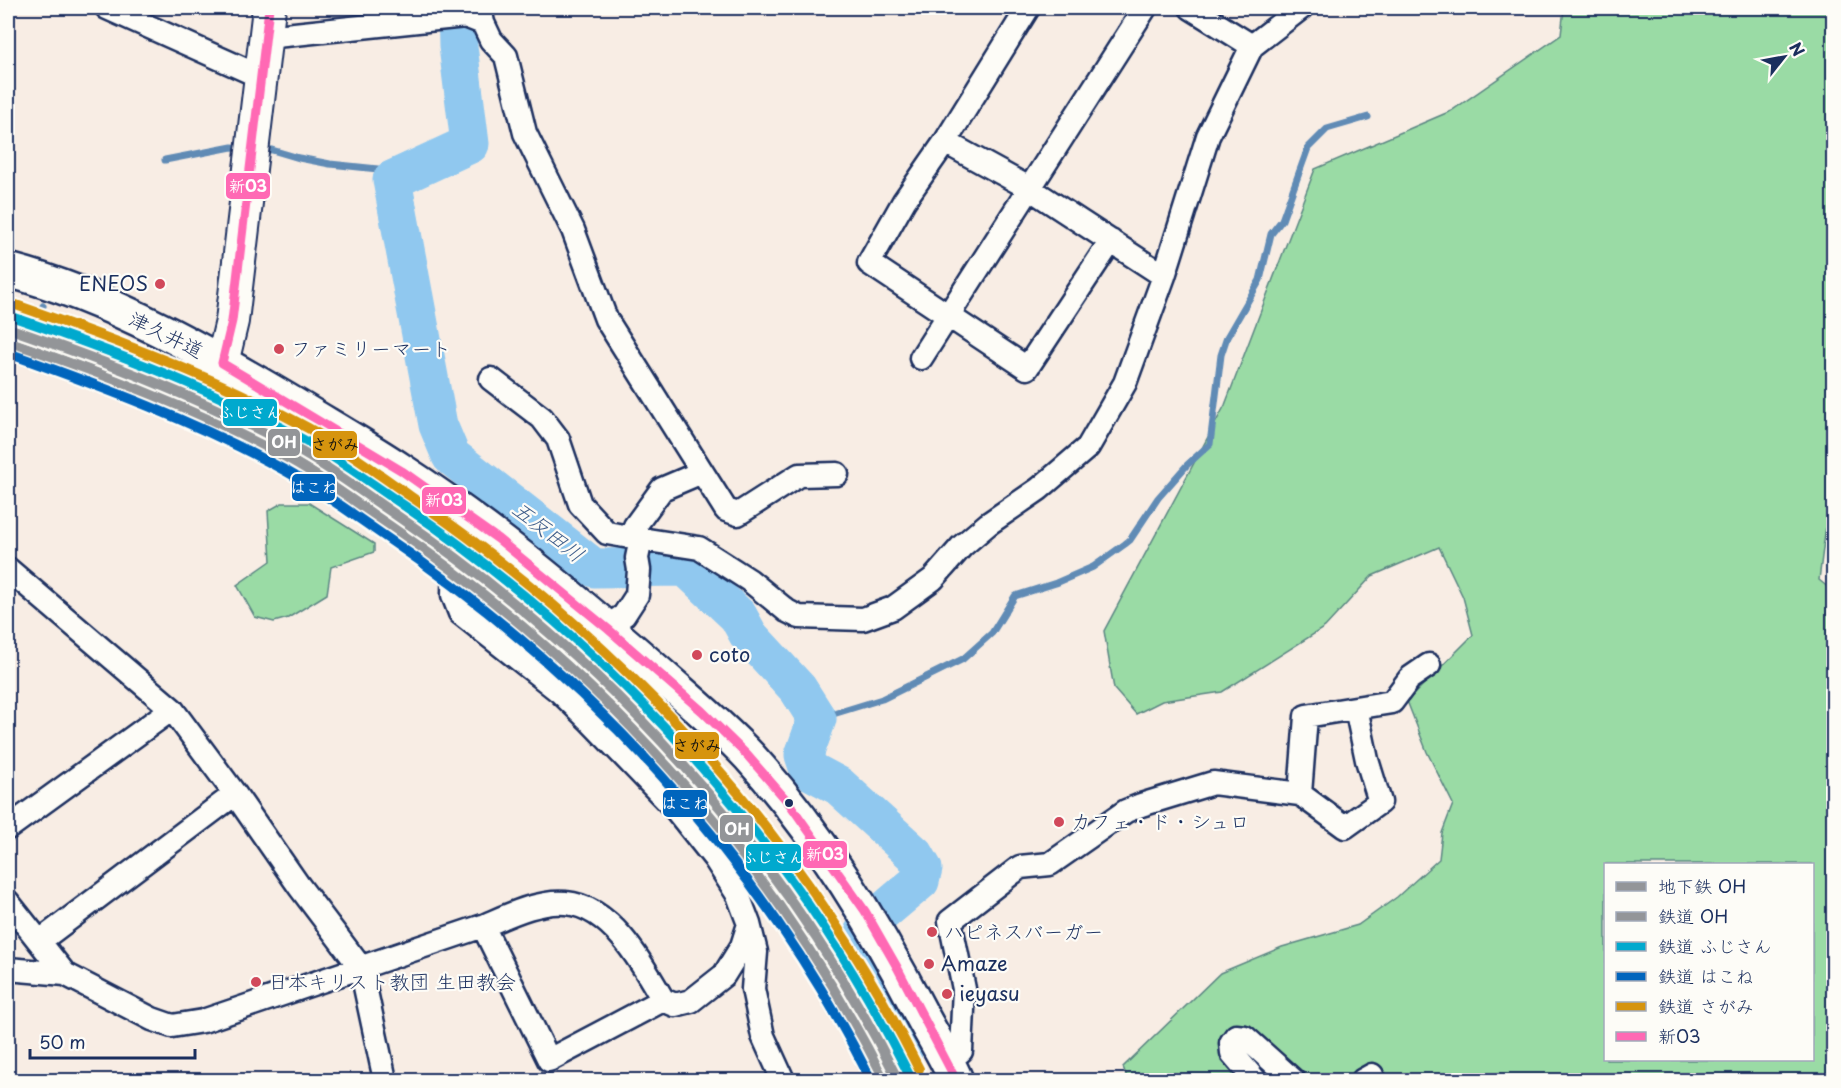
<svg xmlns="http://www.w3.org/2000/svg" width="1841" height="1088" font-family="'Playpen Sans','Klee One',sans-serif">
	<rect width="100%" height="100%" fill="#f8ede4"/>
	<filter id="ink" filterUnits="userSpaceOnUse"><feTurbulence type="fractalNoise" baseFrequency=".0167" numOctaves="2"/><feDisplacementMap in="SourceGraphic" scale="12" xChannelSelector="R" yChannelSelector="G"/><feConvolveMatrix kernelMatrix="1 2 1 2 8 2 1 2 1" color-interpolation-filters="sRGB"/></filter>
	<g filter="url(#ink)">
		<path fill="#f2dbcd" d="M8 314 39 323 49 334 126 361 173 381 269 428 293 437 350 468 416 512 602 653 724 795 812 913 866 996 834 1014 797 958 748 890 572 688 499 629 462 594 397 544 305 486 175 421 88 384 8 357Z"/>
		<path fill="#9adba5" stroke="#5a8582" stroke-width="1.5" fill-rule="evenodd" d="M1564 8H1833L1834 462 1819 580 1834 592 1833 1080H1128L1123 1067 1220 973 1282 947 1358 925 1397 897 1439 859 1442 833 1453 804 1427 752 1407 701 1473 635 1463 597 1439 547 1372 576 1325 627 1222 692 1162 701 1136 714 1114 689 1104 631 1225 405 1315 169 1451 111 1561 35ZM1606 864H1812V1060H1606Z
			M282 503H309L374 544V552L331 567 327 594 288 618 274 622 255 617 237 585 271 561 268 511Z"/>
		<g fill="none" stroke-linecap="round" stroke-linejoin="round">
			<path stroke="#618bb5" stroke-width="7" d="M259 149 272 150 299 158 330 164 378 169 392 180
				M165 160 232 147 245 148
				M8 305 38 315 43 306
				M817 719 882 699 963 659 992 633 1015 596 1056 583 1093 567 1125 544 1130 540 1158 498 1187 465 1210 444 1221 355 1227 337 1260 280 1271 234 1282 220 1308 148 1327 129 1368 117"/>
			<path stroke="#90c8ef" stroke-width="39" d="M457 8 458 46 470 144 392 180 438 425 451 456 594 568 686 567 738 616 749 636 798 689 817 719 804 755 809 770 839 786 915 855 923 869 920 881C909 890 868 923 863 933 849 969 907 1012 903 1052 902 1061 894 1072 889 1080"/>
			<g stroke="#1b2f5e" stroke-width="27">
				<path id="minor" d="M107 8 261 77
					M480 8 483 23 491 40 506 56 525 133 573 230 606 319 726 510 738 514 799 475 837 474
					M1028 8 945 142 904 201 869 263 1027 368 1111 241
					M1191 8 1252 46
					M266 37 465 16 483 23
					M945 142 1029 188 1164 276
					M921 358 1145 8
					M491 379 542 418 558 439 580 504 607 533 641 539
					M455 508 453 595 460 613 560 692 590 721 676 810 715 859 738 895 749 924 756 952 753 989 763 1036 783 1080
					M632 538 635 526 662 489 702 472
					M8 569 172 709 235 794 299 886 361 968 385 1080
					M608 629 611 624 624 615 637 595 639 570 637 558 641 539 699 548 749 580 787 611 799 617 863 619 893 608 933 579 962 546 988 524 1039 489 1088 447 1125 383 1164 276 1208 136 1252 46 1301 8
					M1300 794 1345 827 1380 802 1367 760 1356 708
					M8 828 172 709
					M8 902 65 974
					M483 926 549 1060 663 1000
					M40 941 235 794
					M8 969 65 974 152 1019 172 1026 203 1021 483 926C507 916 539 900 566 903 612 907 643 965 663 1000L675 1005 691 1001 724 975 742 946 749 924
					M946 1061 961 1051 964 989 950 921 1020 867 1050 864 1126 811 1141 805 1213 783 1300 794 1306 716 1392 702 1410 678 1429 665
					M1255 1080 1232 1053 1231 1043 1236 1036 1245 1037 1293 1080
					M1363 1080 1372 1075"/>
			</g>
			<g stroke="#1b2f5e" stroke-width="36">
				<path id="secondary" d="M222 363 232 321 269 8"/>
			</g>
			<g stroke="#1b2f5e" stroke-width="38">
				<path id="primary" d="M8 270C111 297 211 355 303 410 336 430 369 449 402 471 488 527 567 593 645 661 680 692 717 722 749 756 818 832 873 921 920 1012 932 1035 946 1057 956 1080"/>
			</g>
			<use href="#minor" stroke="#fdfcf7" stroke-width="22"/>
			<use href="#secondary" stroke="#fdfcf7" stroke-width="32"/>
			<use href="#primary" stroke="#fdfcf7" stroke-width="33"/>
			<g stroke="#fdfcf7" stroke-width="14">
				<path id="bus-1" d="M222 363 402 471 498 539 608 629 702 711 747 755 789 803 865 911 897 967 956 1080
					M222 363 232 321 269 8"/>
			</g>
			<use href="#bus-1" stroke="#ff69b4" stroke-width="9"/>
			<g stroke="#fdfcf7" stroke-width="15">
				<path id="rail-1" d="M8 341C104 374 201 410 291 460 325 479 357 503 390 525 597 666 772 856 885 1080"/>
			</g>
			<g stroke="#fdfcf7" stroke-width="15">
				<path id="rail-2" d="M12 317C111 351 210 388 302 439 337 458 370 483 403 505 617 651 792 843 909 1075"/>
			</g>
			<g stroke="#fdfcf7" stroke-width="15">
				<path id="rail-3" d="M8 353C103 387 197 422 286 471 320 490 351 513 383 535 587 673 761 860 871 1080"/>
			</g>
			<g stroke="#fdfcf7" stroke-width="15">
				<path id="rail-4" d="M16 305C116 340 215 377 308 428 344 448 377 473 410 496 625 642 802 836 919 1069"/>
			</g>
			<use href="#rail-1" stroke="#939598" stroke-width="10"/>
			<use href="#rail-2" stroke="#00a9ce" stroke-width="10"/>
			<use href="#rail-3" stroke="#0065bd" stroke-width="10"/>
			<use href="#rail-4" stroke="#d6940e" stroke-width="10"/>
			<g stroke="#fdfcf7" stroke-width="15">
				<path id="metro-1" d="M8 328C107 362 204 399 296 449 331 468 363 493 396 515 608 659 783 850 898 1080"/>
			</g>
			<use href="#metro-1" stroke="#939598" stroke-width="10"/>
		</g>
	</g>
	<g fill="#d1495b" stroke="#fdfcf7" stroke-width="2">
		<circle cx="160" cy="284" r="6"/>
		<circle cx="279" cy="349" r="6"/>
		<circle cx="697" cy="655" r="6"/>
		<circle cx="1059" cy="822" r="6"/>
		<circle cx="932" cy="932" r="6"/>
		<circle cx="929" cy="964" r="6"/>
		<circle cx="256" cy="982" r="6"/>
		<circle cx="947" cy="994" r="6"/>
	</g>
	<circle fill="#1b2f5e" stroke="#fdfcf7" stroke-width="2" cx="789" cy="803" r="5"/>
	<g text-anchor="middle" stroke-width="4.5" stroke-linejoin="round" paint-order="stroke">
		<g font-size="20" fill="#1b2f5e" stroke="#fdfcf7" text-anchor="start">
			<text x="148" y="291" text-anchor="end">ENEOS</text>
			<text x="291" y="356">ファミリーマート</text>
			<text x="709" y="662">coto</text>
			<text x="1071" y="829">カフェ・ド・シュロ</text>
			<text x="944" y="939">ハピネスバーガー</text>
			<text x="941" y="971">Amaze</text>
			<text x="268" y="989">日本キリスト教団 生田教会</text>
			<text x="959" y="1001">ieyasu</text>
		</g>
		<g font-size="20" fill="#1b2f5e" stroke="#fdfcf7">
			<text transform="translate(166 335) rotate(26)" y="7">津久井道</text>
		</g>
		<g font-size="21" font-style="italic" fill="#3e5d8a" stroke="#fdfcf7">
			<text transform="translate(548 532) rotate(38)" y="7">五反田川</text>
		</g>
	</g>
	<g stroke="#fdfcf7" stroke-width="2">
		<rect x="225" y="172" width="46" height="28" rx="6" fill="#ff69b4"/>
		<rect x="222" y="398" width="56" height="29" rx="6" fill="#00a9ce"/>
		<rect x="267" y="428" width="34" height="29" rx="6" fill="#939598"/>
		<rect x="312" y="430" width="46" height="29" rx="6" fill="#d6940e"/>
		<rect x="291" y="473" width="45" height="29" rx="6" fill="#0065bd"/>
		<rect x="421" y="486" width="46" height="29" rx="6" fill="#ff69b4"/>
		<rect x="674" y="731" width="46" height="29" rx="6" fill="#d6940e"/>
		<rect x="662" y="789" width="46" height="29" rx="6" fill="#0065bd"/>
		<rect x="719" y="814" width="35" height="29" rx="6" fill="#939598"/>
		<rect x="802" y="840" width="46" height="29" rx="6" fill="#ff69b4"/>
		<rect x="745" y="843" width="57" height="29" rx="6" fill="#00a9ce"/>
	</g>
	<g font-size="16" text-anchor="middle" font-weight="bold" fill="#fff">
		<text x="248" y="192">新03</text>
		<text x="250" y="418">ふじさん</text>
		<text x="284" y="448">OH</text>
		<text x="314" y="493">はこね</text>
		<text x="444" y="506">新03</text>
		<text x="685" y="809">はこね</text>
		<text x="737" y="835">OH</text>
		<text x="825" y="860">新03</text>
		<text x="773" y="863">ふじさん</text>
	</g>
	<g font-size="16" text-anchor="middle" font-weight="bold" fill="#111">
		<text x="335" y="450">さがみ</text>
		<text x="697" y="751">さがみ</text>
	</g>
	<rect width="1841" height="1088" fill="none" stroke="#fdfcf7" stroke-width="30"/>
	<rect x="15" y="15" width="1811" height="1058" fill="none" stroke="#1b2f5e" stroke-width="2" filter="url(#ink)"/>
	<rect x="1604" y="863" width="210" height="198" fill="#fdfcf7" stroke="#a3aaba" stroke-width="1.5"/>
	<rect x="1616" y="882" width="30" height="9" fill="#939598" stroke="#a3aaba" stroke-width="1.5"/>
	<text x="1658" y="893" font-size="18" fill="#1b2f5e">地下鉄 OH</text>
	<rect x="1616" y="912" width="30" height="9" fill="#939598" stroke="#a3aaba" stroke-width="1.5"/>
	<text x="1658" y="923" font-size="18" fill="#1b2f5e">鉄道 OH</text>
	<rect x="1616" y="942" width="30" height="9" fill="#00a9ce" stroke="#a3aaba" stroke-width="1.5"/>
	<text x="1658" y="953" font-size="18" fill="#1b2f5e">鉄道 ふじさん</text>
	<rect x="1616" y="972" width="30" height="9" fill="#0065bd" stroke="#a3aaba" stroke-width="1.5"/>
	<text x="1658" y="983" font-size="18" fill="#1b2f5e">鉄道 はこね</text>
	<rect x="1616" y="1002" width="30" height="9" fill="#d6940e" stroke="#a3aaba" stroke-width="1.5"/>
	<text x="1658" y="1013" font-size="18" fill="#1b2f5e">鉄道 さがみ</text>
	<rect x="1616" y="1032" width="30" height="9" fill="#ff69b4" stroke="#a3aaba" stroke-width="1.5"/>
	<text x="1658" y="1043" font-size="18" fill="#1b2f5e">新03</text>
	<g transform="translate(1784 57) rotate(59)" stroke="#fdfcf7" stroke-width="4.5" paint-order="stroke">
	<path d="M0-4.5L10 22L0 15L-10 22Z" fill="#1b2f5e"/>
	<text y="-9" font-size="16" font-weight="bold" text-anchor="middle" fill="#1b2f5e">N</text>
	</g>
	<path d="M30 1049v9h165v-9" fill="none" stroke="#1b2f5e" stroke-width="3"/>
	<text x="39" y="1049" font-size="18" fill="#1b2f5e" stroke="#fdfcf7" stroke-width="4.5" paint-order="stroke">50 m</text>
</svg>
